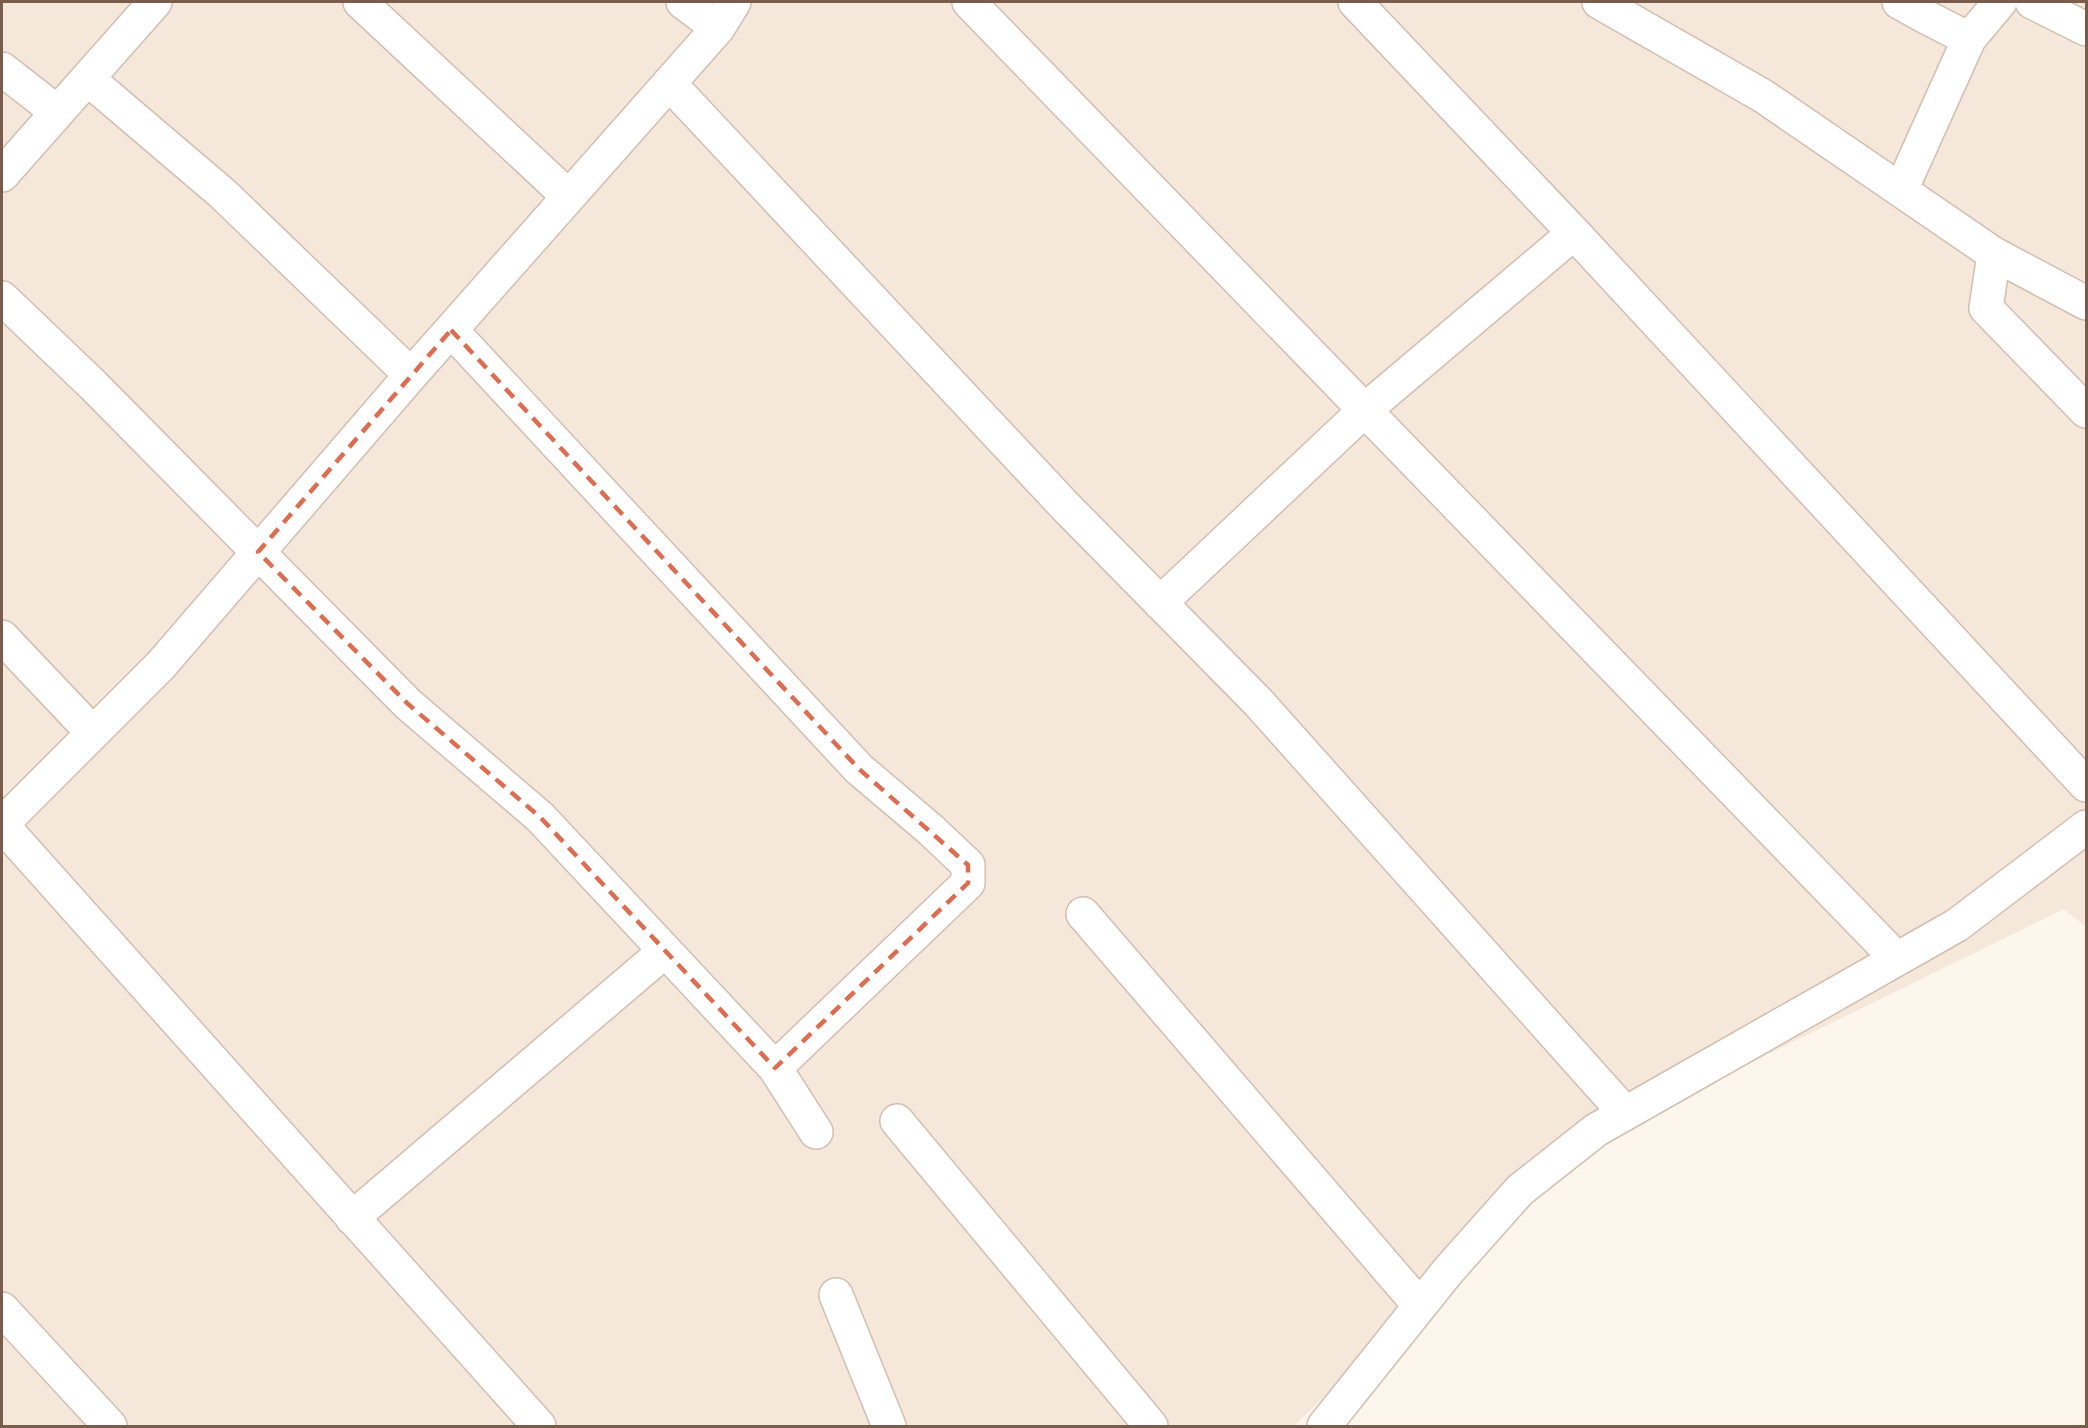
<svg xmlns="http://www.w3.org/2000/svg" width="2088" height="1428" font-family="'DejaVu Sans',sans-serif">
	<rect width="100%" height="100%" fill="#fdf6ec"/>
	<path fill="#f5e8da" d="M2 2H2086V927L2064 909 1577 1148 1294 1426H2Z"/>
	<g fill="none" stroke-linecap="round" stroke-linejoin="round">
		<g stroke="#d1beb0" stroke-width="36">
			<path id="minor" d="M360 2 568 196
				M683 2 718 28
				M969 2 1897 959
				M1355 2 1574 233 2086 785
				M1599 2 1763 96 1994 254 2086 303
				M1899 2 1926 17 1969 39 2000 2
				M2032 2 2086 29
				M2 69 57 112
				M88 79 223 194 411 375
				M669 83 1065 506 1258 702 1625 1113
				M2 175 155 2
				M1901 190 1969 39
				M1994 254 1986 308 2086 411
				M2 298 93 385 408 704 540 817 775 1068
				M451 330 859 769 931 830 968 865V883L775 1068 816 1132
				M1160 603 1366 409 1574 233
				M2 637 93 733
				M2 824 161 665 411 375 718 28 734 2
				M2 825 539 1426
				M1083 914 1420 1306
				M897 1121 1151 1426
				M352 1218 665 951
				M836 1295 889 1426
				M2 1309 110 1426
				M1324 1426 1448 1271 1520 1190 1596 1130 1957 925 2086 827"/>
		</g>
		<use href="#minor" stroke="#fff" stroke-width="33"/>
	</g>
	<path fill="none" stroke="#dc6d51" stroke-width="4.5" stroke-dasharray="12 8" stroke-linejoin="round" d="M451 330 859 769 968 865V883L775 1068 540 817 408 704 258 552Z"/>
	<rect width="2088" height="1428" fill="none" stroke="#7a5c4d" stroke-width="6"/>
</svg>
